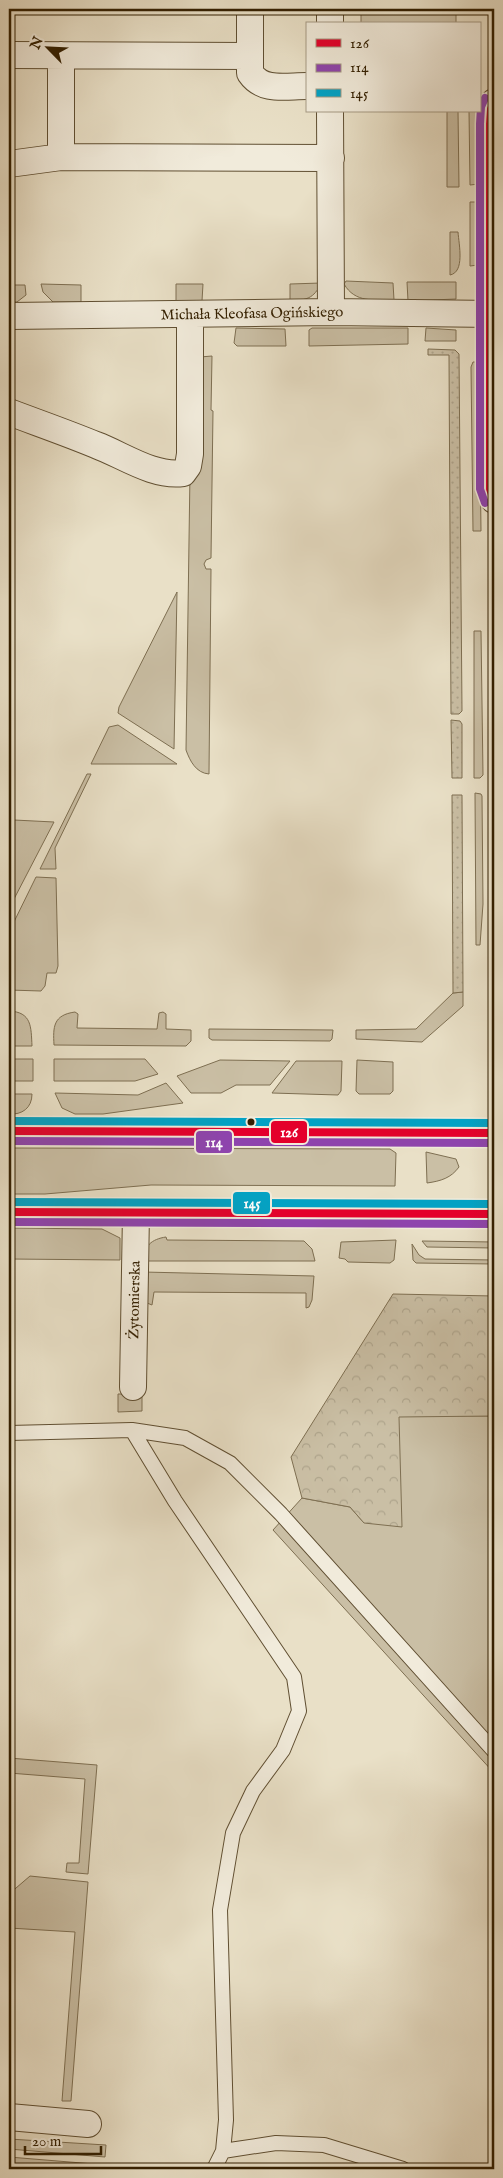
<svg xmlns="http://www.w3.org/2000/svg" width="503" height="2178" font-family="'IM FELL English',serif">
	<defs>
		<pattern id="forest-crowns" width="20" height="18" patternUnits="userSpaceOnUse" patternTransform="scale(1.25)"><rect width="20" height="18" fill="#cabfa5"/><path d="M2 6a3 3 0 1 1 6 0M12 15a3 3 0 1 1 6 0" fill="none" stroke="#aea48c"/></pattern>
		<pattern id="garden-dots" width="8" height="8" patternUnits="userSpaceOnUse" patternTransform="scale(1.25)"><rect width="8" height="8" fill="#cabfa5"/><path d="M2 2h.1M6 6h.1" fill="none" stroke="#aea48c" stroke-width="1.8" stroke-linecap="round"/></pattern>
	</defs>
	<rect width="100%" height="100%" fill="#e9e0c7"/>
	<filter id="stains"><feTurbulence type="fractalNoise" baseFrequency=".004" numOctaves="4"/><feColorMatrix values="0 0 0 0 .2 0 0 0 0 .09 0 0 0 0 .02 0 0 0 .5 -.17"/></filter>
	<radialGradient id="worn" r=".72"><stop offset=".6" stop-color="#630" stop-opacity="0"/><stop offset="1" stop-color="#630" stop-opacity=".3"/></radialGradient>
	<path fill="#cabfa5" stroke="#7e6f52" d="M361 9H456V24H361Z
		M447 111H458L459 187H447Z
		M469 111H478L479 184 470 185Z
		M470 202H480L478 265 470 266Z
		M450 232H458C459 245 465 272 450 275Z
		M346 281 393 283 394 300C374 300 355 303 344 284Z
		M407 282H456V299L408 301Z
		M321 283C314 299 306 300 290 301V284Z
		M41 284 81 285V302H53L43 292Z
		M176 284H203L202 301H176Z
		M9 285H25L26 295 17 302H9Z
		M236 328 285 329 286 346H237L234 343Z
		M312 328H408V344L309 346V330Z
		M426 328 456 330V341H425Z
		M212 356 211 410 213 411 211 558 206 560 204 564 206 569H211L209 774C196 773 190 761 186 750L190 472 200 357Z
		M473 362H479L481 531H473L471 367Z
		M177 592 174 749 118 713 119 707Z
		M474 631H481L483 775 480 778H474Z
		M118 725 177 764H91L109 727Z
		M87 774H91L55 848 56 869H40Z
		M475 793 481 794 482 796 483 904 480 945H476Z
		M14 820 54 822 14 899H9V886H13Z
		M36 877 56 878 58 966 56 973H47L45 986 41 991 9 990V932Z
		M463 992V1006L422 1042 356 1039V1030L416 1029 453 993Z
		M9 1011C32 1012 31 1027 32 1046H9Z
		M75 1012 78 1014 77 1028 157 1029 159 1013 163 1012 166 1014V1029L191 1030V1041L186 1046 54 1045C53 1027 53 1015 75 1012Z
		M209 1029 333 1030 332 1039 330 1041 212 1040 209 1038Z
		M9 1059H33V1081H9Z
		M54 1059H145L158 1074 135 1081H54Z
		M220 1060 290 1061 270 1085H236L221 1093H191L177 1076Z
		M357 1060 393 1062V1091L390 1094H359L356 1091Z
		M296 1061H342L341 1091 338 1095 272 1093Z
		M166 1083 183 1103 103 1114H75L62 1108 55 1093 138 1095Z
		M9 1094H32C32 1108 22 1115 9 1114Z
		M9 1148 390 1149 396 1153 395 1186 151 1185 45 1194H9Z
		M426 1152 456 1159 459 1167C451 1178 441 1181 427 1183Z
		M9 1228 102 1229 120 1238V1260L9 1259Z
		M166 1237 167 1240 304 1241 312 1249 315 1261H144C143 1246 152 1239 166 1237Z
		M396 1240 394 1260 390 1263 348 1262 345 1259 339 1258 341 1242Z
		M422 1241 494 1242V1248L427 1247Z
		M412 1244 419 1255 425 1259 494 1260V1264L416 1263 413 1260Z
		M143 1272 314 1276 312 1300 309 1307 306 1308V1293L154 1292 152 1305 147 1303Z
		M118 1394H142V1411L118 1412Z
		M494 1406V1773L273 1530 302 1498 350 1507 364 1523 399 1416H492Z
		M9 1758 97 1765 88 1874 66 1872 67 1863H79L85 1779 9 1773Z
		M30 1876 88 1882 71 2101H62L75 1932 9 1928V1894Z
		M9 2139 106 2145 105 2157 9 2149Z
		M9 2157 106 2165V2169H9Z"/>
	<path fill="url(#forest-crowns)" stroke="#7e6f52" d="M393 1294 494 1296V1406L492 1416 399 1417 402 1527 364 1523 350 1507 302 1498 291 1457Z"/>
	<path fill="url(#garden-dots)" stroke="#7e6f52" d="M428 349 455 350 459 354 462 711 459 714H451L449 355H428Z
		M451 720 460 721 462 724V778H452Z
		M452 795H462L463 992 453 993Z"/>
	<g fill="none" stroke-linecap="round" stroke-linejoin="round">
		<g stroke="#604f32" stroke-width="16">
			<path id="lane" d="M132 1430 175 1501 294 1677 299 1711 283 1750 253 1791 233 1833 220 1910 226 2120 223 2151 214 2169
				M9 1433 132 1430 185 1438 230 1463 281 1514 494 1751
				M223 2151 276 2143 324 2145 403 2169"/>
		</g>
		<g stroke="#604f32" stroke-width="28">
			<path id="street" d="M250 9V73C263 92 285 86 307 86
				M330 9V24
				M9 55 250 56
				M61 55V157L331 158
				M494 102 491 109 490 124V489L494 500
				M330 111 331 312
				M9 164 61 157
				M9 316 331 312 494 314
				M9 412C38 423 67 433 96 445 123 455 153 477 183 473L188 466 190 454V314
				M133 1387 136 1213
				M9 2117 88 2124"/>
		</g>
		<g stroke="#331f00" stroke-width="29">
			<path id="secondary" d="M9 1131 494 1133
				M9 1212 494 1214"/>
		</g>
		<use href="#lane" stroke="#f1ebdb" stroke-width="14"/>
		<use href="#street" stroke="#f1ebdb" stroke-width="26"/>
		<use href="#secondary" stroke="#f1ebdb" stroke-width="28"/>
		<g stroke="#f1ebdb" stroke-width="11">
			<path id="bus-1" d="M494 102 491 109 490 124V489L494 500
				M9 1131 494 1133
				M9 1212 494 1214"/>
		</g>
		<g stroke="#f1ebdb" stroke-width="11">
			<path id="bus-2" d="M485 503 480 489V124L481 107 485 98
				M9 1141 494 1143
				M9 1222 494 1224"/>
		</g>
		<g stroke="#f1ebdb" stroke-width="11">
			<path id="bus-3" d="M9 1121 494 1123
				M9 1202 494 1204"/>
		</g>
		<use href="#bus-1" stroke="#e4002b" stroke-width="8"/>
		<use href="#bus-2" stroke="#8e44ad" stroke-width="8"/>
		<use href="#bus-3" stroke="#03a2c4" stroke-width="8"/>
	</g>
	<circle fill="#331f00" stroke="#f1ebdb" stroke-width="2" cx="251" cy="1122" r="4.5"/>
	<g text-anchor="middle" stroke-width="4" stroke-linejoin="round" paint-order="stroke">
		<g font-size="15" fill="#331f00" stroke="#f1ebdb">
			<text transform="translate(252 313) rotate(-1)" y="5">Michała Kleofasa Ogińskiego</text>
			<text transform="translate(134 1300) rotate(-89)" y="5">Żytomierska</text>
		</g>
	</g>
	<g stroke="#f1ebdb" stroke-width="2">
		<rect x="270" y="1120" width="38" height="24" rx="5" fill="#e4002b"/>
		<rect x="195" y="1130" width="38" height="24" rx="5" fill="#8e44ad"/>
		<rect x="232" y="1191" width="39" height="24" rx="5" fill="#03a2c4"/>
	</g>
	<g font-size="14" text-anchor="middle" font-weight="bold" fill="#fff">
		<text x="289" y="1137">126</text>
		<text x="214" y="1147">114</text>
		<text x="252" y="1208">145</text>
	</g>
	<rect width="503" height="2178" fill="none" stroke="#e9e0c7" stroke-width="30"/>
	<rect x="10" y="10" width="483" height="2158" fill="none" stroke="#331f00" stroke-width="2.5"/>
	<rect x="15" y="15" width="473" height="2148" fill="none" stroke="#331f00"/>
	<rect x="306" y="22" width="175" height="90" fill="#f1ebdb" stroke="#a59983"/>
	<rect x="316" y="39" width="25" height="8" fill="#e4002b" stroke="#a59983"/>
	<text x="350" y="48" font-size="15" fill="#331f00">126</text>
	<rect x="316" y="64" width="25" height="8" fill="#8e44ad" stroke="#a59983"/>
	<text x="350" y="72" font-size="15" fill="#331f00">114</text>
	<rect x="316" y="89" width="25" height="8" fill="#03a2c4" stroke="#a59983"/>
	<text x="350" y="98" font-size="15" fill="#331f00">145</text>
	<g transform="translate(48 48) rotate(294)" stroke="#f1ebdb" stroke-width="4" paint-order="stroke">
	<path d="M0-4L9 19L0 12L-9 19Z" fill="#331f00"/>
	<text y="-8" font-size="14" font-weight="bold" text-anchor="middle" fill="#331f00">N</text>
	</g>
	<path d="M25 2146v8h76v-8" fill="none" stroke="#331f00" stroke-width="2.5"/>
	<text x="32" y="2146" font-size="15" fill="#331f00" stroke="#f1ebdb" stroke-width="4" paint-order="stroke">20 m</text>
	<rect width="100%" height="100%" filter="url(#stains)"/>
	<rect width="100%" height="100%" fill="url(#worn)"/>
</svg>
